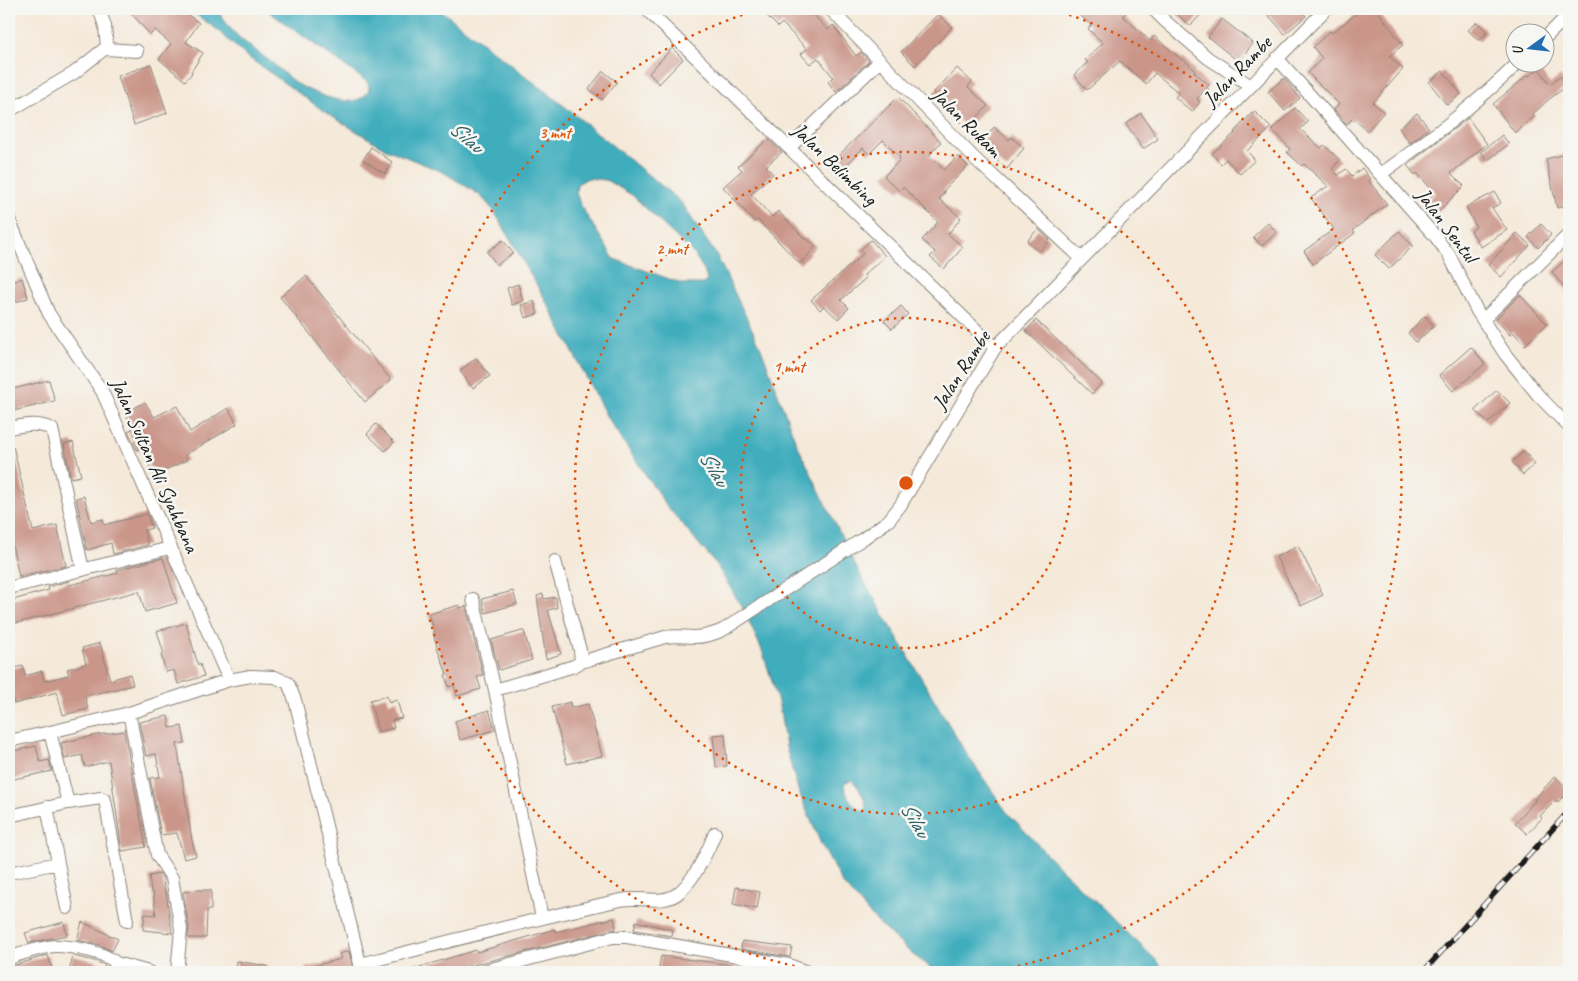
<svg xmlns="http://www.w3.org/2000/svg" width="1578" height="981" font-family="Caveat,sans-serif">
	<rect width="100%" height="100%" fill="#f6f6f2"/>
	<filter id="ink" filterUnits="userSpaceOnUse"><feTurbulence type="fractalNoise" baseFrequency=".02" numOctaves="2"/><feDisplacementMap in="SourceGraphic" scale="10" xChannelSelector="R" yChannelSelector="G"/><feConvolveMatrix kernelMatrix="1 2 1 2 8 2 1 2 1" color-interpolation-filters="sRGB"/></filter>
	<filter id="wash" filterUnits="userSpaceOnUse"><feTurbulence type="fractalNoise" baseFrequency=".0096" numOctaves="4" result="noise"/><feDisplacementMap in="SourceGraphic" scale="20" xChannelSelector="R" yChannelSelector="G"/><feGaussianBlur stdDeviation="1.12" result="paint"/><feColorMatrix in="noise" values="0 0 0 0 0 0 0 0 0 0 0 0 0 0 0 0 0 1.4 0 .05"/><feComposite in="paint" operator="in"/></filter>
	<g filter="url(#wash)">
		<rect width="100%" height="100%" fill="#f5e9d9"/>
		<path fill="#3fadbd" stroke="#2e646c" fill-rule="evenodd" d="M188 9H216C221 15 225 22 230 28 241 41 257 51 271 62 281 70 290 80 301 86 316 94 353 110 366 94 370 89 370 86 366 81L265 9H439L563 105 680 201 717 256 761 348 795 440 859 573 964 750 1006 811 1060 868 1157 961 1166 972H937L912 954 874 919 842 883 821 844 798 790 786 747 779 706 772 681 762 650 743 609 716 564 666 505 608 419 545 299 494 211 480 195 443 172 386 149 328 114 245 55 215 28ZM588 178 606 180 632 195 695 255 704 270 707 280 703 284H683L614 259 582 208 576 193 577 184ZM852 780C860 789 866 798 866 810L863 811C853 807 845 795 844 784L846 782Z"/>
		<g id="blocks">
			<path fill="#cb968a" d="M128 9H180L199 23 186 42 203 53 191 72 192 73 185 81 159 59 171 44 155 30 150 35Z
				M773 9H808L828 30 833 25 856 56 861 52 869 61 836 92 828 82 833 77 818 58 810 64 801 54 807 49 782 23 778 27 766 15Z
				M1073 9H1129L1123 16 1150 41 1154 36 1182 60 1183 59 1195 70 1194 72 1209 85 1197 99 1200 102 1192 112 1175 97 1179 93 1155 73 1146 84 1120 61 1087 90 1074 75 1088 62 1085 60 1103 43 1088 29 1091 25Z
				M1171 9H1206L1190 26Z
				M1263 9H1282L1287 14 1293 9H1300L1306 16 1285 34Z
				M1362 9H1376L1403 45 1389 56 1403 69 1373 103 1384 112 1367 131 1353 118 1347 124 1334 110 1339 104 1308 73 1322 58 1313 47 1330 31 1332 33Z
				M938 14 952 27 915 66 901 52Z
				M1222 19 1253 43 1239 62 1208 37Z
				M1477 22 1487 32 1479 41 1468 30Z
				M672 48 683 59 659 84 649 73Z
				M151 64 167 113 134 125 118 76Z
				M957 68 972 82 968 87 988 106 967 128 956 117 957 116 933 93Z
				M1539 69 1550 84 1560 76 1567 86 1548 100 1533 114 1535 116 1515 133 1493 104 1528 75 1529 76Z
				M603 71 617 82 602 100 589 89Z
				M1443 71 1461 94 1447 105 1429 82Z
				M1284 78 1300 98 1285 111 1268 92Z
				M898 97 941 142 929 155 944 170 958 156 968 166 943 191 945 192 939 199 961 218 948 234 963 247 944 269 930 257 935 252 922 240 938 222 903 187 899 191 884 176 900 160 899 158 900 157 883 140 869 154 863 148 839 173 830 164Z
				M1295 108 1308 122 1300 129 1321 148 1324 145 1340 160 1332 169 1338 175 1346 169 1352 176 1362 168 1370 179 1368 180 1387 204 1353 230 1355 233 1313 264 1304 251 1334 229 1311 198 1328 186 1304 164 1302 166 1287 152 1290 149 1272 129Z
				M1254 111 1271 128 1247 151 1255 160 1240 174 1226 159 1221 164 1212 154 1235 133 1234 132Z
				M1141 113 1158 139 1143 149 1126 124Z
				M1417 113 1429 128 1410 143 1399 128Z
				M1468 118 1487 144 1451 173 1464 186 1438 212 1427 201 1435 193 1417 173 1415 175 1407 165Z
				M994 127 1009 140 1011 137 1024 148 1007 169 994 158 996 156 981 144Z
				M1502 135 1509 144 1488 160 1481 152Z
				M768 139 782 152 766 166 773 174 751 194 772 217 778 211 805 239 806 238 816 246 800 264 758 220 755 222 723 187 742 170 738 166Z
				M371 147 392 162 385 174 363 160Z
				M1565 154 1569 172V205L1557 208 1546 159Z
				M1495 192 1501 203 1492 208 1507 230 1481 247 1471 231 1476 227 1466 207Z
				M1268 223 1277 232 1262 246 1253 237Z
				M1541 224 1551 235 1538 248 1528 237Z
				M1038 229 1050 240 1039 252 1027 241Z
				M1399 231 1413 246 1389 269 1375 255Z
				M1517 233 1530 245 1501 277 1488 265Z
				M503 240 513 253 497 265 487 252Z
				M871 240 885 256 864 275 866 278 841 300 849 308 838 319 824 306 820 310 811 300 863 254 860 250Z
				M1569 256V293L1552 272Z
				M306 276 391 380 365 402 280 297Z
				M22 278 28 298 9 304V283Z
				M518 284 523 301 512 305 507 288Z
				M1520 295 1547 324 1525 345 1513 332 1510 335 1496 319Z
				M534 301 538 314 525 318 521 305Z
				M901 306 908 314 892 329 884 321Z
				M1425 316 1434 326 1416 342 1408 333Z
				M1036 320 1102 383 1092 394 1026 331Z
				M1471 347 1485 364 1453 391 1439 375Z
				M476 358 490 376 473 388 460 371Z
				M49 380 55 401 9 412V390Z
				M1497 390 1510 403 1488 423 1475 410Z
				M145 402 154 417 177 406 190 432 228 408 237 424 185 455 187 460 154 475 141 448 137 450 128 431 134 428 125 413Z
				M376 424 394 442 385 451 367 434Z
				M73 442 81 476 71 478 64 444Z
				M9 446H13L33 531 57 525 66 566 19 576 9 531Z
				M1524 451 1535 464 1523 475 1512 462Z
				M84 496 91 522 103 519 104 525 147 514 152 528 144 530 148 545 113 554 111 543 87 550 76 498Z
				M1298 546 1323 595 1301 606 1276 557Z
				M163 558 177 603 145 612 139 591 9 625V601L49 590 48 587 69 581 70 585 118 573 117 570Z
				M513 591 517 604 485 613 482 599Z
				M543 594 544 599 556 597 557 608 548 610 561 654 546 659 537 596Z
				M459 605 460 608 466 606 483 675 477 677 481 689 457 696 454 685 449 687 445 675 447 674 438 650 433 633H435L429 614Z
				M186 623 198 665 200 664 204 676 178 684 174 670 166 672 161 655 164 654 157 631Z
				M522 631H524L532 660 499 670 491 640Z
				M100 643 110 680 130 674 133 685 85 696 88 709 63 715 57 692 14 704 9 684V669L23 666 25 676 42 671 44 681 69 675 67 669 86 664 82 648Z
				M387 696 389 703 397 700 402 718 392 720 394 728 378 732 370 700Z
				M570 702 571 708 588 704 602 756 567 764 552 707Z
				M489 710 495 730 460 740 455 721Z
				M168 716 170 728 182 726 185 743 177 744 192 841 196 856 184 859 177 833 161 835 150 778 160 777 156 754 146 756 139 722Z
				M124 731 146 847 122 851 109 761 85 767 82 755 65 759 61 743 97 735Z
				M725 734 727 766 716 767 713 735Z
				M36 746 40 762 49 760 52 771 9 780V752Z
				M1555 776 1569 791 1558 802 1556 800 1540 816 1542 818 1527 834 1515 823 1535 801 1534 800Z
				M160 874 163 879 165 893 166 892 172 933 143 930 145 914 156 915 153 892H151L149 876Z
				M736 887 760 892 757 909 733 904Z
				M197 890H211V910H207L206 938H188L189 928 183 892Z
				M614 918 616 929 453 970 442 972H414L413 969 476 950 477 952 555 929V932Z
				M636 921 673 930 672 936 634 930Z
				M64 922 67 935 29 943 25 933Z
				M82 922 118 939 112 951 100 945 77 940Z
				M742 941 792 947 790 957 741 949Z
				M349 951 353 968 337 972H306L305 968 341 959 339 954Z
				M48 955 53 972H9V967Z
				M73 956 95 961 105 965 102 972H69Z
				M661 956 734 965V972H658Z
				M237 961 267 966V972H235Z"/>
		</g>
	</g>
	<g filter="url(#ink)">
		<use href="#blocks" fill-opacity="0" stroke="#88827a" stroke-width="1"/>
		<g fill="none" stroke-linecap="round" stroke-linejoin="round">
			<g stroke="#88827a" stroke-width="14">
				<path id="minor" d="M99 9 105 26 107 49
					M646 9 995 348
					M830 9 973 157 1081 258
					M1153 9 1165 21 1208 58 1251 86
					M1546 37 1569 14
					M1277 58 1435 236 1449 255 1477 311 1505 354 1538 395 1569 427
					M9 111 74 73 103 50 107 49 137 51
					M789 148 880 61
					M1381 174C1429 139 1477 104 1519 62
					M9 219 49 314 102 391 229 680
					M1483 320 1569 234
					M9 428C25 425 37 422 52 429L83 570
					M9 588 170 548
					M473 599 495 690 542 918
					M581 662 665 637C676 635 684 637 694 637 704 637 714 634 723 630L864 538 889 520 900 506 995 348 1326 9
					M495 690 574 666 581 662 580 650 555 561
					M129 713 157 855 172 878 181 929 177 972
					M50 732 68 803
					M9 741 50 732 129 713 229 680 251 676 275 677 288 683 295 700 362 972
					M47 807 67 908
					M9 816 68 803 101 798 105 800 127 921
					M9 873 58 863
					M9 958C20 954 48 945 59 946 75 947 105 952 116 963L114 972
					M116 963 149 972
					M360 964C447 942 534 919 621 900 639 896 662 905 677 894 694 881 707 853 715 833
					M480 972 613 937H627L789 965 807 972"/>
			</g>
			<use href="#minor" stroke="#fff" stroke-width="12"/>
			<g stroke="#1c1c1c" stroke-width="5.5">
				<path id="rail" d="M1423 972 1569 811"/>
			</g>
			<use href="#rail" stroke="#f6f6f2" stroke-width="4" stroke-dasharray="11" stroke-linecap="butt"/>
		</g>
	</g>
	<g fill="none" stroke="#de560d" stroke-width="2.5" stroke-dasharray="2.5 5">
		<circle cx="906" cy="483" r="165"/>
		<circle cx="906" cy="483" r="331"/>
		<path d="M824 972A496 496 0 0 1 757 10M1055 10A496 496 0 0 1 988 972"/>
	</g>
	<g text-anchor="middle" stroke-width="5" stroke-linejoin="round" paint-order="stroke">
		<g font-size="21" fill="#1c1c1c" stroke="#f6f6f2">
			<text transform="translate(1237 71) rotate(-46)" y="7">Jalan Rambe</text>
			<text transform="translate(967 122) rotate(45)" y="7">Jalan Rukam</text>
			<text transform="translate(835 164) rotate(44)" y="7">Jalan Belimbing</text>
			<text transform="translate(1447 225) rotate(53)" y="7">Jalan Sentul</text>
			<text transform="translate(961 370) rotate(-57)" y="7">Jalan Rambe</text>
			<text transform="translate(155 465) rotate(66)" y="7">Jalan Sultan Ali Syahbana</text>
		</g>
		<g font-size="22" font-style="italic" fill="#2c5d64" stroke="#f6f6f2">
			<text transform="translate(467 136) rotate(41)" y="8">Silau</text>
			<text transform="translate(715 468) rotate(60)" y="8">Silau</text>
			<text transform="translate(916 819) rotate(60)" y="8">Silau</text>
		</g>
	</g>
	<circle cx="906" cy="483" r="8" fill="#de560d" stroke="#f6f6f2" stroke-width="2.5"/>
	<g font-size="15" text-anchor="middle" font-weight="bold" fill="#de560d" stroke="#f6f6f2" stroke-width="5" stroke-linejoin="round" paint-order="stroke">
		<text x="555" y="138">3 mnt</text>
		<text x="672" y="254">2 mnt</text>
		<text x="789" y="372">1 mnt</text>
	</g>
	<rect width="1578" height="981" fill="none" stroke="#f6f6f2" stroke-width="30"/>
	<g transform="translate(1530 48) rotate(255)"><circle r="24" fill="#f6f6f2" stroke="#9f9f9c"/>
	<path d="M0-4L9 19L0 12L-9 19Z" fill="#1f6fb2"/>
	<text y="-8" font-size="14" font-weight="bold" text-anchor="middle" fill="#1c1c1c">U</text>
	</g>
</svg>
